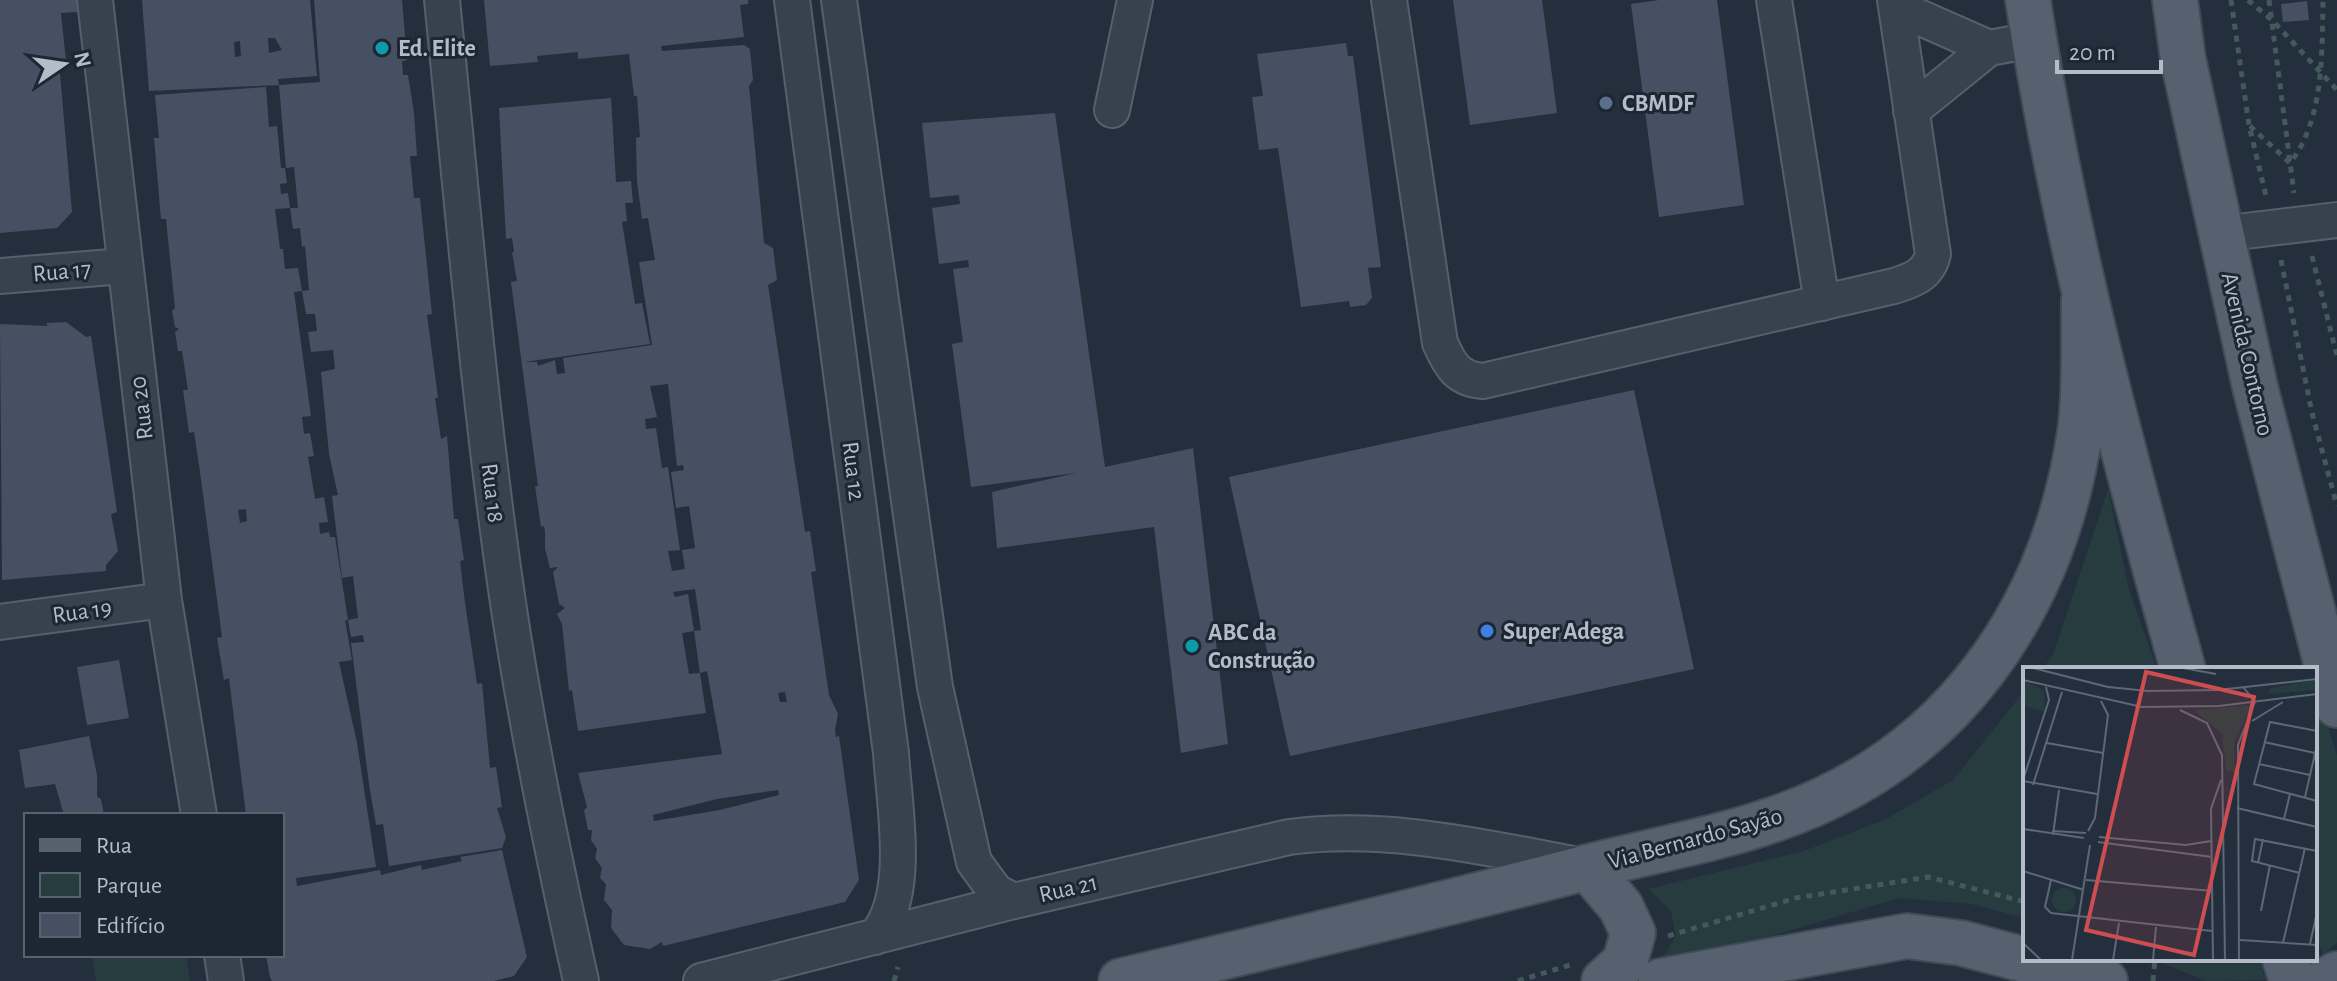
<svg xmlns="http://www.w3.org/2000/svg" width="2337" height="981" font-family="'Alegreya Sans',sans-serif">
	<rect width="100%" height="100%" fill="#242f3e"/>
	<path fill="#263c3f" d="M2108 489 2129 590 2157 669H2042L2053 655Z
		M2025 690V918L1971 904 1900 898 1655 970 1676 936 1671 911 1648 889 1804 851 1886 819 1953 780Z
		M2317 693 2337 755V943L2323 955 2315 932Z
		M92 955H186L190 981H96Z
		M2152 959H2259L2266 980 2206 981Z"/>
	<path fill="#455162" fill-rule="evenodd" d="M0 0H88L77 3 78 12 61 13 66 61 59 62 72 212 57 228 0 233Z
		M142 0H310L317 76 278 79 279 85 149 91ZM268 38H275L282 50 269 53ZM240 41 241 56 235 57 234 42Z
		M314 0H402L407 60 402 61 403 75H408L414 113 417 156H410L414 198H420L432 314 427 315 438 398H435L441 439 447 436 454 519H458L464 560 460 561 465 603 477 684 482 683 490 768 496 767 502 807 497 808 506 837 502 848 389 866 383 824 376 825 369 784 351 643 364 642 363 635 351 637 348 620H345L352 660 339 662 357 743 376 867 296 878 297 886 380 870 381 875 421 865 422 870 462 861 460 857 502 850 527 957 514 976 494 981H272L270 977 266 955H282V815H246L229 678 224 680 217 638 222 637 200 472 194 432 189 433 183 390H188L182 351H178L175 332 179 329 175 327 172 311 175 308 166 219H161L154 138H159L155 95 266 87 269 127 277 126 281 168H285L287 183 280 184 281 194 288 193 290 208 275 209 280 249H283L285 269 298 268 302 291 294 292 311 416 302 417 304 434 310 433 314 456 308 457 315 499 324 497 328 522 319 523 320 534 329 532 330 537H335L348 620 358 618 353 576 342 578 332 496 338 495 329 454 321 372 335 369 333 350 311 352 308 332 317 331 315 314H306L302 291 309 290 305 246 302 247 300 228 293 229 290 208H298L294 167 286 168 279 85 320 82ZM246 509 247 521 240 523 238 510Z
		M484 0H748V4L740 5 744 37 661 46 662 51 744 45 750 49 753 80 749 86 764 243 773 248 777 280 768 285 805 532 810 531 816 571 811 572 829 695 838 714 835 730 836 737 839 736 859 880 845 902 663 946 662 942 650 949 624 945 611 928 612 910 604 900 606 884 600 878 602 868 595 858 597 849 591 840 592 830H588L584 810 587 807 578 773 722 754 707 671 700 673 694 631 701 630 695 589 673 592 675 597 688 594 694 631 682 633 689 674 700 673 706 713 578 731 572 690 569 691 562 624 557 614 565 608 559 604 553 572 558 567 550 568 545 549V531L544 526 541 527 535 486H538L511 282 517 281 512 252H514L512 238 506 239 499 108 611 98 616 182 631 181 633 203H625L627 221 622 222 635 304 642 303 650 344 524 362H537L538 366 555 360 557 374 565 373 563 358 652 345 639 262 655 260 648 218 642 219 637 181 636 138 640 137 637 96H634L629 54 578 59V52L537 56 538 62 490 66ZM668 384 677 466 683 465 684 470 671 472 676 508 689 506 695 548 682 550 685 569 672 571 668 551 680 550 668 467 662 468 656 428 646 429 645 419 657 417 650 386ZM785 692 787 702H780L778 693ZM778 790 779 795 720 810 654 821 653 815 717 799Z
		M1453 0H1542L1557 113 1470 125Z
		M1659 0H1717L1744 205 1659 217 1631 4Z
		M2307 1 2309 20 2283 22 2281 4Z
		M1346 43 1348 56H1353L1381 267 1368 268 1372 298 1366 305 1350 307 1349 301 1301 307 1278 148 1259 150 1252 97 1263 96 1257 54Z
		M1055 113 1105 467 1193 448 1228 744 1181 753 1154 527 997 548 992 492 1076 473 971 487 952 344 963 342 953 269 969 267 968 260 939 264 932 208 960 204 959 195 930 198 922 123Z
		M66 322 86 337 91 336 117 512 111 514 118 551 106 565V571L2 580 0 324 47 326V323Z
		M1634 390 1694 669 1290 756 1229 477Z
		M119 660 129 718 87 725 77 667Z
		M89 736 97 775V797L101 799 104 815H64L55 784 25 788 19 750Z"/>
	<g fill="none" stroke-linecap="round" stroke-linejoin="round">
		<g stroke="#565f6c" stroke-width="38">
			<path id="minor" d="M95 0 164 600 199 815
				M442 0C462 196 478 394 506 589 525 721 552 851 581 981
				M792 0 891 753C894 806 912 896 875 937
				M839 0 935 687 974 862 996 892 1014 901
				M1389 0 1440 343C1450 365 1457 379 1483 381L1894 286C1913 280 1928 275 1933 254L1895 0
				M1774 0 1822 303
				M1896 7 1989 48 2033 40
				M1112 110 1135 0
				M1911 111 1989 48
				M2220 234 2337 220
				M0 276 124 266
				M0 622 164 600
				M222 955 226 981
				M701 981 1014 901 1289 837C1389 824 1486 848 1584 866"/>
		</g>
		<g stroke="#414a57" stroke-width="48">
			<path id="major" d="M2028 0C2062 227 2121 448 2183 669
				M2175 0 2183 59 2255 387 2337 705
				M1587 867 1621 907 1633 933 1625 962 1604 981
				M2285 959 2292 981
				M1121 981C1277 944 1433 908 1588 867 1650 851 1715 840 1775 819 1951 759 2053 612 2080 432 2086 389 2083 342 2084 299
				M1661 981 1907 936 1961 943 2105 981
				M2325 981 2337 974"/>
		</g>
		<path stroke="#44595c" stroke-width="5" stroke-dasharray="6 6" stroke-linecap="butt" d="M2231 0 2249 125 2266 196
			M2248 0 2273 21 2337 90
			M2269 0 2294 193
			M2250 126 2290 163C2324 120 2322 53 2323 0
			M2312 256 2337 356
			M2281 260 2312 413 2337 506
			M1668 936 1796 898 1928 877 2025 902
			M894 981 898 967
			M1518 981 1570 965
			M2153 981 2155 959"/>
		<use href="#minor" stroke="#38414e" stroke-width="34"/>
		<use href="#major" stroke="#56606e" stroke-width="44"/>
	</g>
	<g fill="#0f9aa8" stroke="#1d2633" stroke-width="3">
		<circle cx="382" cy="48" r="8"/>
		<circle cx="1192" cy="646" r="8"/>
	</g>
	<circle fill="#5c6f8a" stroke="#1d2633" stroke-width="3" cx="1606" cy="103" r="8"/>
	<circle fill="#3f7fe0" stroke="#1d2633" stroke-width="3" cx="1487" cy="631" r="8"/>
	<g text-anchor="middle" stroke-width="6" stroke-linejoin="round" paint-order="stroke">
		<g font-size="24" font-weight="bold" fill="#b4bcc9" stroke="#1d2633" text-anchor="start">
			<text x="398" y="56">Ed. Elite</text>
			<text x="1622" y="111">CBMDF</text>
			<text x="1503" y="639">Super Adega</text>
			<text x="1208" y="640">ABC da<tspan x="1208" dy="28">Construção</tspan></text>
		</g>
		<g font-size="24" fill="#b4bcc9" stroke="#1d2633">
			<text transform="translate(62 271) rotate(-5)" y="8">Rua 17</text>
			<text transform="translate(2248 354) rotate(77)" y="8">Avenida Contorno</text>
			<text transform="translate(141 408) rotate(-97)" y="8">Rua 20</text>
			<text transform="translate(854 471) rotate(83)" y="8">Rua 12</text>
			<text transform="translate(493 493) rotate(83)" y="8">Rua 18</text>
			<text transform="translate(82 611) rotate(-8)" y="8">Rua 19</text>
			<text transform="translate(1695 838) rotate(-15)" y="8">Via Bernardo Sayão</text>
			<text transform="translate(1068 888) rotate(-13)" y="8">Rua 21</text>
		</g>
	</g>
	<g transform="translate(2023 667)">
		<rect width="294" height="294" fill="#242f3e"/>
		<path d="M294 13V23L246 27 247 21ZM0 14 21 23 22 45 0 39ZM229 38 211 76 212 105 203 104 199 67 171 43ZM29 233a12 12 0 1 1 24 0a12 12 0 1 1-24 0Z" fill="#263c3f"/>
		<path fill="none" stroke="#5e6776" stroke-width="2" d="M10 1 85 20 125 24 195 23 294 12M160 1 193 7M0 13 119 40 196 39 294 27M157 43 184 56 199 88 202 293M229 54 260 35M294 64 247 55 231 117 294 134M241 75 292 86M24 76 80 86M236 97 287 108M0 113 26 33 23 20M0 114 74 127M10 118 39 25M282 130 294 78M214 141 294 160M261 152 267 127M0 162 61 171M29 164 63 166M65 164 72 151 85 48 78 34M30 168 36 123M76 170 163 178 188 174M75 175 189 190M235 196 240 172M0 204 61 223M277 206 229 194 232 172 294 184M28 213 22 240 28 246 189 264M63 213 190 224M238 244 247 198M217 273 294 278M0 276 18 293M260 276 282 181M287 277 294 245M49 293 67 178M90 293 96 256M130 293 133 260M190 293 188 142 198 113M216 293 215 78 232 35 221 21"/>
		<path fill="#ce4d50" fill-opacity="0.15" stroke="#ce4d50" stroke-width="4" d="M123 5 231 30 171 288 63 263Z"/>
		<rect width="294" height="294" fill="none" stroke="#b4bcc9" stroke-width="4"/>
	</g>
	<rect x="24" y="813" width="260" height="144" fill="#1d2633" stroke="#59626f" stroke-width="2"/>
	<rect x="40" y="839" width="40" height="12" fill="#56606e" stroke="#59626f" stroke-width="2"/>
	<text x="96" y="853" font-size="24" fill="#b4bcc9">Rua</text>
	<rect x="40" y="873" width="40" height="24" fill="#263c3f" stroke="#59626f" stroke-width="2"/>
	<text x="96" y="893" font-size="24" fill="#b4bcc9">Parque</text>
	<rect x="40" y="913" width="40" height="24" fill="#455162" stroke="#59626f" stroke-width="2"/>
	<text x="96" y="933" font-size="24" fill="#b4bcc9">Edifício</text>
	<g transform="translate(64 64) rotate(77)" stroke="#1d2633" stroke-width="6" paint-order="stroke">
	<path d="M0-6L14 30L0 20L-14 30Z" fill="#b4bcc9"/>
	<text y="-12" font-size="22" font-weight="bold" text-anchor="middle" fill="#b4bcc9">N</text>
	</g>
	<path d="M2057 60v12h104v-12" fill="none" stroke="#b4bcc9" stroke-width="4"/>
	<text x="2069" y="60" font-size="24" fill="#b4bcc9" stroke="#1d2633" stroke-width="6" paint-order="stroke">20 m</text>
</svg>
